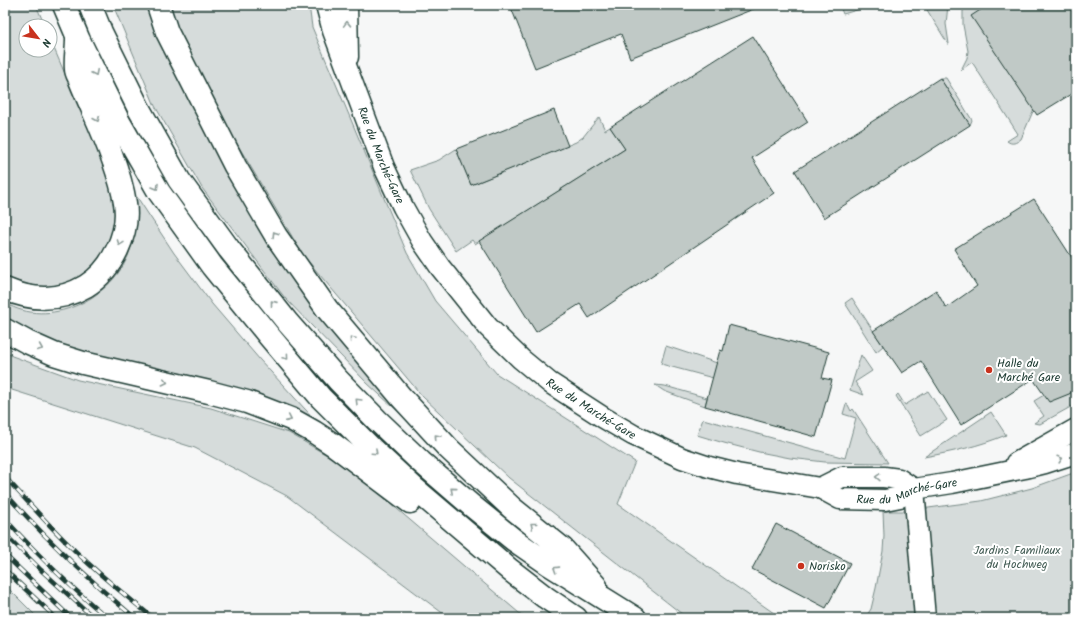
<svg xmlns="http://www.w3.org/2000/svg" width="1081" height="623" font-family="Kalam,sans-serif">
	<rect width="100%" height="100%" fill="#f6f7f7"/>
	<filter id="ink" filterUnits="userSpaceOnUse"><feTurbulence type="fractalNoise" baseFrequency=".025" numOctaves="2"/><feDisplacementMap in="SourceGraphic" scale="8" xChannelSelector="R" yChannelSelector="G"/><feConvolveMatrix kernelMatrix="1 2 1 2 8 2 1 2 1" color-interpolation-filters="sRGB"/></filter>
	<g filter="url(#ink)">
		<path fill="#d6dcdb" stroke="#7a8c88" d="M5 5H36L45 26H26V50H50V39L107 172 114 201 116 220 114 236 99 264 72 285 41 290 5 279Z
			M113 5H149L167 53 417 429 367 383 285 298 202 188 155 106Z
			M167 5H309L312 27 407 253 435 301 497 374 635 462 618 504 781 618H687L509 478 423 397 303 255 220 115 171 16Z
			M852 5H874L843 14 841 9Z
			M924 5H948L946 24 949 44H948Z
			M965 5H988L1034 109 1021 139C1016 143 1012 145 1007 141L1018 134 972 62 961 70 967 58 968 51 963 25V11Z
			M940 78H946L972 120 970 125Z
			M599 117 605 130 610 127 625 149 475 244 472 240 456 251 429 209 410 170 439 160 456 149 471 185 576 142 583 137Z
			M137 197 174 253 212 304 260 360 316 421 114 366 5 326V303C49 329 109 300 128 256 135 239 133 219 134 201Z
			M852 298 883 346 876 352 845 303Z
			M666 346 717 363 713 378 661 364Z
			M5 351 12 356 78 380 211 408 289 433 349 468 519 613 527 618H449L287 496 195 448 12 390 5 386Z
			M861 355 872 371 855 382 864 395 850 390Z
			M655 385 665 386 707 398 705 406 664 391Z
			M1076 389V404L1040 424 1034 423 1044 416 1034 401 1044 395 1069 394Z
			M928 391 947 420 921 436 896 396 898 394 905 405Z
			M846 404 848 405 851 411 853 409 888 463 825 462 790 458 759 452 724 443 697 435 703 419 845 458 856 418 843 414Z
			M991 412 1006 435C979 446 953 452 924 457Z
			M1076 472V618H865L871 609 876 588 883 551 884 536 883 511H906L981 501 1032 488Z
			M5 585 38 618H5Z"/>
		<path fill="#c0c9c6" stroke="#1f3d34" d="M510 5H761V6L630 58 621 34 535 68Z
			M988 5H1076V91L1037 115 971 16Z
			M753 36 808 122 752 158 774 193 589 318 580 304 536 332 479 241 625 149 610 127Z
			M940 78 970 125 824 218 795 171Z
			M554 110 568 146 471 185 456 149Z
			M1034 199 1076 264V389L1069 394 1049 402 1033 379 961 425 921 361 902 373 873 331 936 290 946 308 977 286 954 249Z
			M729 325 829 352 822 378 832 380 816 437 705 406 720 350 723 351Z
			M776 524 850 563 826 608 752 569Z"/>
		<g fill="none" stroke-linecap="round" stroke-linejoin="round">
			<g stroke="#1f3d34" stroke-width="23">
				<g id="street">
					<path id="s1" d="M326 5 333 31 384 167 403 207 422 241 440 267 488 327 521 359 550 383 604 418 633 435 682 458 709 467 737 474 820 488 840 499 885 500 900 497 914 489 952 483 1025 468 1045 463 1076 453"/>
					<path d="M347 5 348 57"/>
					<path d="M1016 463 1076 429"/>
					<path d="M820 488 842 477H884L899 479 914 489"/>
					<path d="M914 489 925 618"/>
				</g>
			</g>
			<g stroke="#1f3d34" stroke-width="25">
				<path id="highway" d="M64 5 78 38 119 122 159 192 212 266 269 336 321 398 372 449 414 488 510 570 545 597 576 618
					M90 5 101 32 139 109 179 180 229 249 288 323 338 380 377 420 421 462 472 506 514 540 550 565 635 618
					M158 5 167 32 235 166 276 236 327 309 401 397 448 448 512 508 563 549 596 586
					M5 289C33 301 59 302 86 286 112 270 130 233 125 203 120 172 105 137 92 108 88 99 84 90 80 80 79 77 76 73 76 69 75 60 77 49 77 39
					M5 330 27 342 54 354 83 363 209 392 247 402 291 419 314 432 334 445 410 502"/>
			</g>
			<use href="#street" stroke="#fff" stroke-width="20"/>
			<use href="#highway" stroke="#fff" stroke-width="22"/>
			<g stroke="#1f3d34" stroke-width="4.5">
				<path id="rail" d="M5 477C35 510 65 543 99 573 116 588 135 603 153 618
					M5 493C45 538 89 580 135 618
					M5 519C37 554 71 588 108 618
					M5 534 41 570 94 618
					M5 555 71 618
					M5 570 56 618"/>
			</g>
			<use href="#rail" stroke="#fff" stroke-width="3" stroke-dasharray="9" stroke-linecap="butt"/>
		</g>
		<defs><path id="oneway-chevron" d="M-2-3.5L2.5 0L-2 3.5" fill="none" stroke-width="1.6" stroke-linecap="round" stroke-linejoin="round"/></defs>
		<g stroke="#8f9e9a">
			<use href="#oneway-chevron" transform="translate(347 24) rotate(-92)"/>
			<use href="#oneway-chevron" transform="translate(95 73) rotate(64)"/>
			<use href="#oneway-chevron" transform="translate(97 119) rotate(67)"/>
			<use href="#oneway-chevron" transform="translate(156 187) rotate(60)"/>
			<use href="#oneway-chevron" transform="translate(275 234) rotate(-122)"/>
			<use href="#oneway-chevron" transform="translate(120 243) rotate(110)"/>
			<use href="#oneway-chevron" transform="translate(273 303) rotate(-129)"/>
			<use href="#oneway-chevron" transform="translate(352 339) rotate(-130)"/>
			<use href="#oneway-chevron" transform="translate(40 348) rotate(23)"/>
			<use href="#oneway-chevron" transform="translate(286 357) rotate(50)"/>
			<use href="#oneway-chevron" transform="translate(165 382) rotate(13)"/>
			<use href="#oneway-chevron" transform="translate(358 401) rotate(-135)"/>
			<use href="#oneway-chevron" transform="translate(289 419) rotate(24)"/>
			<use href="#oneway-chevron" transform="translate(437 437) rotate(-132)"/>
			<use href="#oneway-chevron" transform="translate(375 452) rotate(43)"/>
			<use href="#oneway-chevron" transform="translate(1060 459) rotate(-17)"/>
			<use href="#oneway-chevron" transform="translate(878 477) rotate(-179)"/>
			<use href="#oneway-chevron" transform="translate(453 490) rotate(-139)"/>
			<use href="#oneway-chevron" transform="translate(533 525) rotate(-141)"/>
			<use href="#oneway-chevron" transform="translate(556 569) rotate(-148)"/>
		</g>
	</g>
	<g fill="#c8321e" stroke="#fff" stroke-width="1.5">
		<circle cx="989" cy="370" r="4"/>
		<circle cx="801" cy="566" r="4"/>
	</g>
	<g text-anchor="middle" stroke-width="4" stroke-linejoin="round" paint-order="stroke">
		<g font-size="12" fill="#1f3d34" stroke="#fff">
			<text dy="4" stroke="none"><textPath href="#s1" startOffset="160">Rue du Marché-Gare</textPath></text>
			<text dy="4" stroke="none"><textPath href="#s1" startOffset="496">Rue du Marché-Gare</textPath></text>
			<text dy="4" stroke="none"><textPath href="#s1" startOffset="832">Rue du Marché-Gare</textPath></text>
		</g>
		<g font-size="12" fill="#1f3d34" stroke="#fff" text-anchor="start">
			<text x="997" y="367">Halle du<tspan x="997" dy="14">Marché Gare</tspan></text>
			<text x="809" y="570">Norisko</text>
		</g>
		<g font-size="12" fill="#445d55" stroke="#fff">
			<text x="1017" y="554">Jardins Familiaux<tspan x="1017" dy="14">du Hochweg</tspan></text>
		</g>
	</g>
	<rect width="1081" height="623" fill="none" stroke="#fff" stroke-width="20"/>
	<rect x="10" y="10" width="1061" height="603" fill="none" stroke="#1f3d34" stroke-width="1.5" filter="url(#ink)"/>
	<g transform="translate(38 38) rotate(121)"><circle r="19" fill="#ffffff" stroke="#a5b1ae"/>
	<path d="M0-3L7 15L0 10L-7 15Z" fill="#c8321e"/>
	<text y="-6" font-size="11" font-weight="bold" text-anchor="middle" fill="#1f3d34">N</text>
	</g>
</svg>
